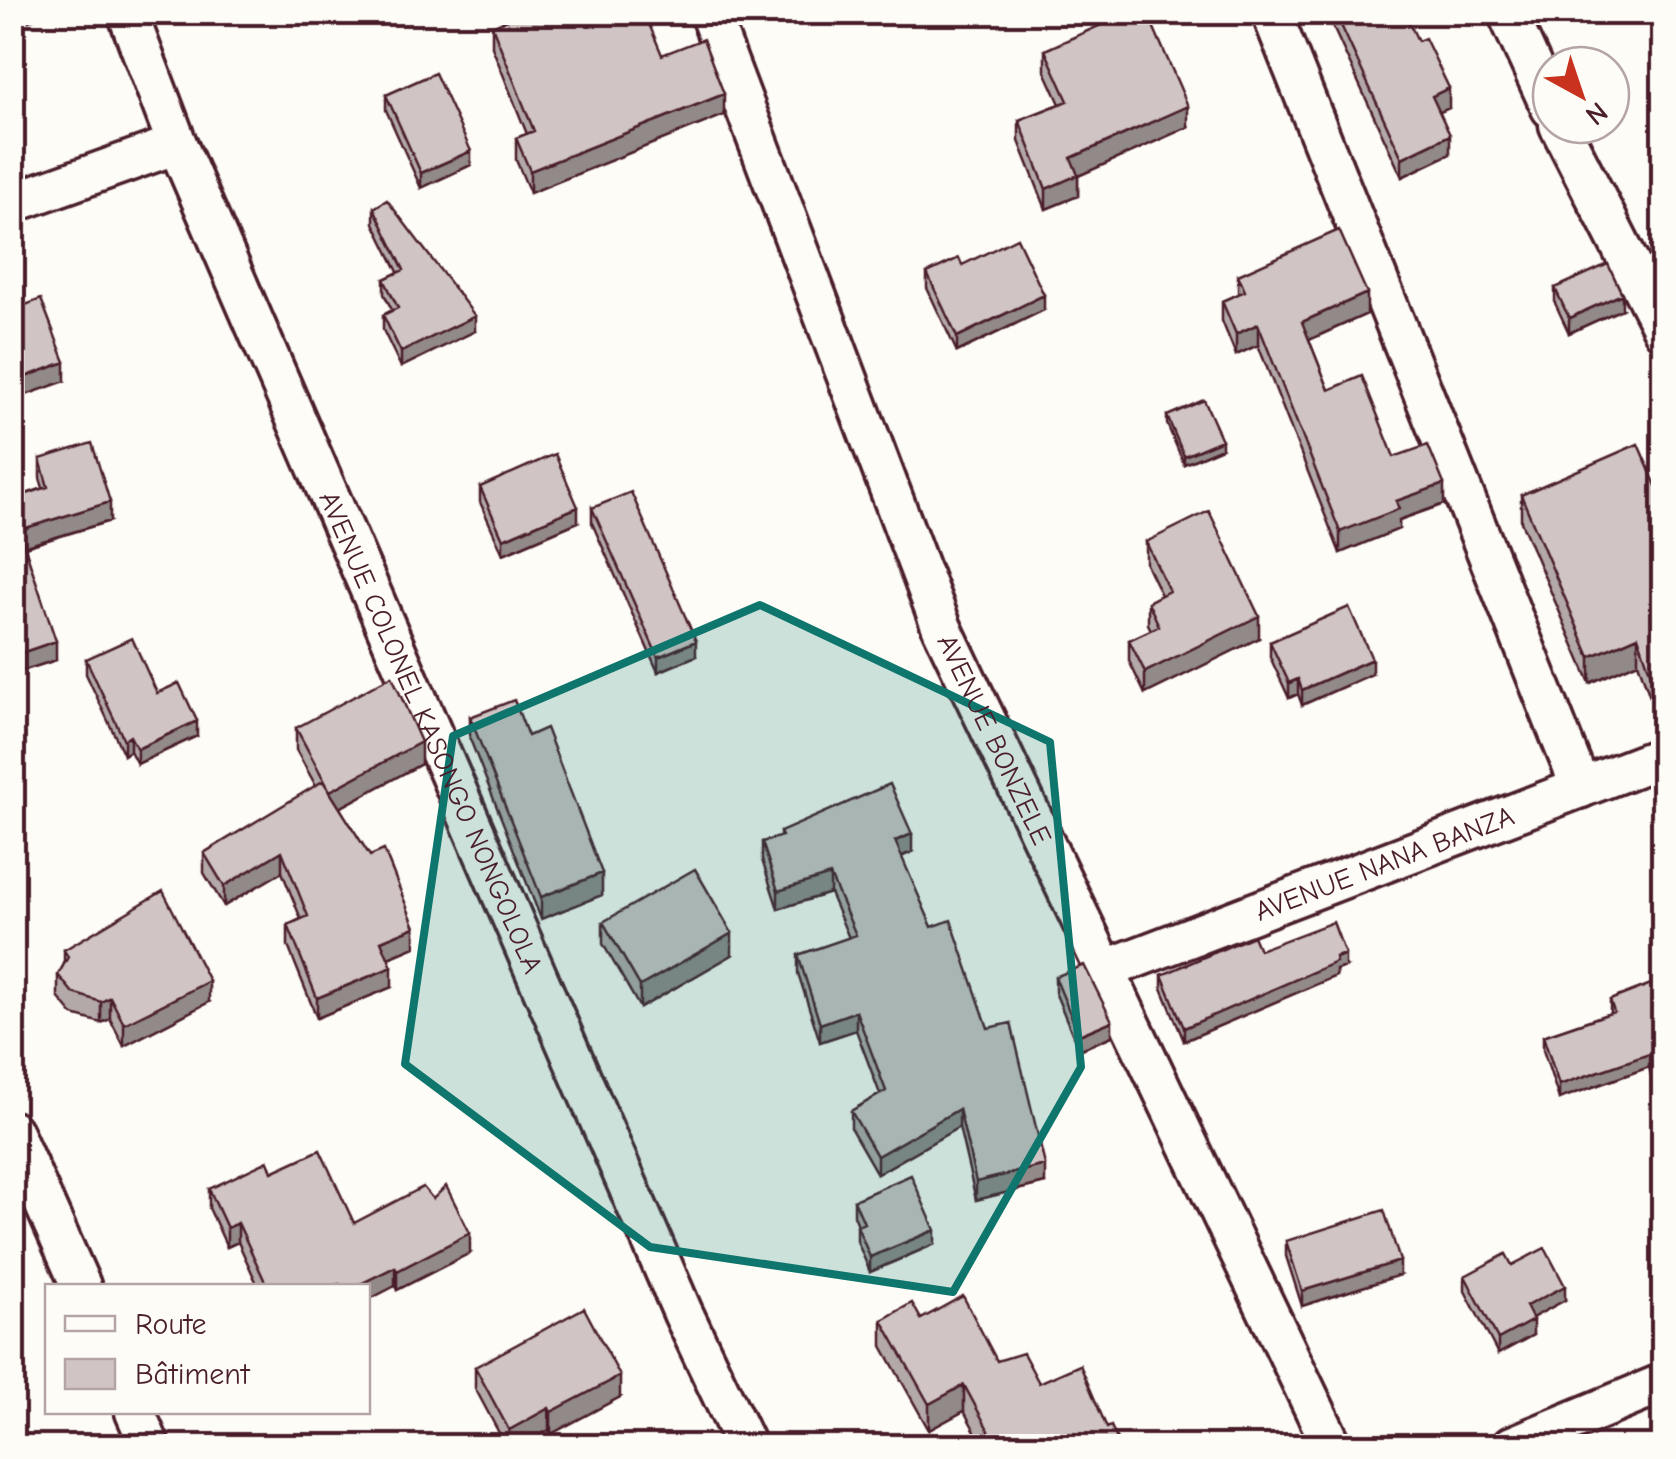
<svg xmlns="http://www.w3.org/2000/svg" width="1676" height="1459" font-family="'Comic Neue',sans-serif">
	<rect width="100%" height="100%" fill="#fdfcf7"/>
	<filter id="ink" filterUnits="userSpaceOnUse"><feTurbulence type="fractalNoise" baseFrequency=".01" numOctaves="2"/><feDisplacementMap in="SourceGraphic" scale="20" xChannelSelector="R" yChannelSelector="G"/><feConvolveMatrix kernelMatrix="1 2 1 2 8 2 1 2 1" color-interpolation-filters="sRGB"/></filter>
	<g filter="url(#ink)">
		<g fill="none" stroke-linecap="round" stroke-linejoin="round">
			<g stroke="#4a1f2b" stroke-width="45">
				<g id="minor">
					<path id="s1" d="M127 12 177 144 683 1313 746 1446"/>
					<path id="s2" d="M709 12 942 628 1332 1446"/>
					<path d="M1271 12 1581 788"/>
					<path d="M1507 12 1551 108"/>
					<path d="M1559 125 1664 331"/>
					<path d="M12 203 177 144"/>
					<path id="s3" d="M1104 970 1664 756"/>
					<path d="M12 1131 81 1286"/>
					<path d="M135 1412 150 1446"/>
					<path d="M1512 1446 1664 1383"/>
				</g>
			</g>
			<use href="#minor" stroke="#fdfcf7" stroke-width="38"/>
		</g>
		<path fill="#b3a9a9" stroke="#4a1f2b" stroke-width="2.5" d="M1326 12H1396L1449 108 1439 112 1450 154 1402 177Z
			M492 26 662 55 724 115 530 193 516 160V138L527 134 492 47Z
			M1045 50 1188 127 1078 176V196L1046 209 1019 141V120L1060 104 1045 71Z
			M386 95 471 165 421 188 386 110Z
			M374 208 475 331 401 367 383 330V315L392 310 384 294V279L398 272 374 223Z
			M962 265 1044 310 957 352 927 288V273Z
			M1238 275 1367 314 1309 340 1329 390 1394 457 1444 504 1399 520V529L1340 553 1258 345 1236 355 1222 321V301L1238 294Z
			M1555 288 1622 309 1569 333 1555 303Z
			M1167 416 1222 448 1184 464 1167 424Z
			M40 459 110 521 25 547 56 660 12 674V499L43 488 40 478Z
			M480 487 578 522 503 554 480 502Z
			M1521 495 1664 504 1656 715 1638 662 1590 683 1521 522Z
			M592 508 696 656 658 672 592 523Z
			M1146 542 1259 638 1145 694 1129 661V640L1151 630 1148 624V602L1161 595 1146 564Z
			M1270 642 1372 674 1302 705 1298 694 1289 698 1270 657Z
			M86 659 157 693 197 736 137 764 130 751 124 755 86 674Z
			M470 717 602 895 541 919 470 739Z
			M296 728 421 764 340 808 415 947 389 958 392 987 317 1018 288 946V925L301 919 282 872 224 906 204 873V853L316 786 296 750Z
			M780 832 912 852 901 857 932 927 988 1028 1045 1183 976 1200 959 1127 877 1174 851 1129V1111L880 1094 856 1030 820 1042 798 973V955L849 938 830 893 778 909 762 860V842L780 837Z
			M603 922 732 955 640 1008 603 944Z
			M64 950 209 1002 124 1046 110 1019 101 1023 73 1015 58 997V975L64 964Z
			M1259 950 1345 967 1336 970V976L1184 1041 1162 988V975Z
			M1055 977 1112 1036 1079 1050 1055 992Z
			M1664 979V1102L1658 1103 1649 1067 1559 1099 1543 1050V1036L1610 1013V1000Z
			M209 1189 354 1223 470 1253 397 1290 395 1286H258L238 1242 227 1247 209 1208Z
			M854 1200 935 1244 870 1272 857 1241V1226L858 1225 854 1215Z
			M1286 1241 1400 1275 1302 1306 1286 1256Z
			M1512 1265 1565 1300 1532 1318 1533 1335 1498 1354 1465 1291V1276Z
			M921 1319 997 1361 1039 1383 1107 1428 1120 1446H983L964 1411 929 1430 882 1346V1320Z
			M475 1367 620 1397 551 1434 549 1430 518 1446H506L475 1388Z"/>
		<path fill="#928a89" stroke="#4a1f2b" stroke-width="2.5" d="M29 12H47L29 21Z
			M1449 88V108L1432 116V96Z
			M724 94V115L530 193V171Z
			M1188 106V127L1078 176V196L1046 209V189L1071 158Z
			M1450 135V154L1402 177V158Z
			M471 151V165L421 188V173Z
			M1367 293V314L1302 343V322Z
			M1622 294V309L1569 333V318Z
			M1044 295V310L957 352V337Z
			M475 316V331L401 367V352Z
			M1258 324V345L1236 355V334Z
			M65 362V381L12 400V382Z
			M1222 440V448L1184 464V456Z
			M1444 484V504L1399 520V529L1340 553V532L1396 501Z
			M110 502V521L19 548V530Z
			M578 507V522L503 554V539Z
			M1259 616V638L1145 694V672Z
			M1638 636V662L1590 683V657Z
			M56 641V660L12 674V656Z
			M696 641V656L658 672V657Z
			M1372 659V674L1302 705V690Z
			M1298 679V694L1289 698V683Z
			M1664 686V713L1656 715V689Z
			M197 721V736L137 764V749Z
			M130 736V751L124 755V740Z
			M421 742V764L330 813V791Z
			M912 834V852L895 859V841Z
			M282 851V872L224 906V886Z
			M602 873V895L541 919V897Z
			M830 875V893L778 909V891Z
			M415 927V947L381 961V941Z
			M732 933V955L640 1008V986Z
			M1345 954V967L1336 970V976L1184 1041V1028Z
			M392 967V987L317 1018V998Z
			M209 981V1002L124 1046V1024Z
			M110 997V1019L101 1023V1002Z
			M856 1011V1030L820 1042V1024Z
			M1112 1021V1036L1079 1050V1035Z
			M1649 1054V1067L1559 1099V1085Z
			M1664 1088V1102L1658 1103V1089Z
			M959 1109V1127L877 1174V1156Z
			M1045 1165V1183L976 1200V1182Z
			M238 1223V1242L227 1247V1228Z
			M935 1230V1244L870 1272V1257Z
			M470 1233V1253L397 1290V1271Z
			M1400 1261V1275L1302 1306V1291Z
			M395 1267V1286L368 1300V1286H356Z
			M1565 1286V1300L1526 1321V1306Z
			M1533 1320V1335L1498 1354V1339Z
			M620 1376V1397L551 1434V1412Z
			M964 1385V1411L929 1430V1404Z
			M549 1408V1430L518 1446H509V1430Z"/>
		<path fill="#d0c5c4" stroke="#4a1f2b" stroke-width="2.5" d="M524 12H644L662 55 703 39 724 94 530 171 516 138 534 131 492 26Z
			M1130 12H1147L1188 106 1071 158 1078 175 1046 189 1019 120 1068 101 1045 50Z
			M1335 12H1396L1399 19 1406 16 1418 41 1425 38 1449 88 1432 96 1450 135 1402 158Z
			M435 73 471 151 421 173 386 95Z
			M387 200 475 316 401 352 383 315 398 308 384 279 404 270 374 208Z
			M1339 230 1367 293 1302 322 1329 390 1362 376 1394 457 1428 445 1444 484 1396 501 1399 509 1340 532 1258 324 1236 334 1222 301 1245 291 1238 275Z
			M1017 238 1044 295 957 337 927 273 959 258 962 265Z
			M1608 264 1622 294 1569 318 1555 288Z
			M41 299 65 362 12 382V310Z
			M1204 400 1222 440 1184 456 1167 416Z
			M92 443 110 502 19 530 56 641 12 656V499L48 487 40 459Z
			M1638 444 1664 504V686L1656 689 1638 636 1590 657 1521 495Z
			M555 454 578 507 503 539 480 487Z
			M631 492 696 641 658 657 592 508Z
			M1209 511 1259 616 1145 672 1129 640 1159 626 1148 602 1169 591 1146 542Z
			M1349 607 1372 659 1302 690 1298 679 1289 683 1270 642Z
			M132 638 157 693 179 683 197 721 137 749 130 736 124 740 86 659Z
			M392 676 421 742 330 791 296 728Z
			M514 700 528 736 546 728 602 873 541 897 470 717Z
			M323 781 370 856 384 850 415 927 381 941 392 967 317 998 288 925 308 916 282 851 224 886 204 853Z
			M890 784 912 834 895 841 932 927 951 920 988 1028 1011 1023 1045 1165 976 1182 959 1109 877 1156 851 1111 886 1091 856 1011 820 1024 798 955 856 935 830 875 778 891 762 842 782 836 780 832Z
			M695 869 732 933 640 986 603 922Z
			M163 891 209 981 124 1024 110 997 101 1002 73 993 58 975 68 957 64 950Z
			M1333 922 1345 954 1335 957 1336 962 1184 1028 1162 975 1253 936 1259 950Z
			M1084 965 1112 1021 1079 1035 1055 977Z
			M1664 979V1088L1658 1089 1649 1054 1559 1085 1543 1036 1614 1012 1610 1000Z
			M320 1150 354 1223 423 1187 433 1199 446 1186 470 1233 397 1271 395 1267 356 1286H340L339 1284 334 1286H267L238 1223 227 1228 209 1189 268 1161 272 1172Z
			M911 1175 935 1230 870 1257 857 1226 864 1223 854 1200Z
			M1384 1210 1400 1261 1302 1291 1286 1241Z
			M1545 1248 1565 1286 1526 1306 1533 1320 1498 1339 1465 1276 1506 1254 1512 1265Z
			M963 1296 997 1361 1023 1353 1039 1383 1080 1365 1107 1428 1111 1426 1120 1446H997L964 1385 929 1404 882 1320 912 1303 921 1319Z
			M584 1308 620 1376 551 1412 549 1408 509 1430 475 1367Z"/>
	</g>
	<path fill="#0f766e" fill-opacity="0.2" stroke="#0f766e" stroke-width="8" stroke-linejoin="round" d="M760 605 1050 742 1081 1067 953 1292 650 1247 405 1064 453 736Z"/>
	<g text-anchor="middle" stroke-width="8" stroke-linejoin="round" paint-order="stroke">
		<g font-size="28" fill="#4a1f2b" stroke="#fdfcf7">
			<text dy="10" stroke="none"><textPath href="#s1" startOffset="782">AVENUE COLONEL KASONGO NONGOLOLA</textPath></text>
			<text dy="10" stroke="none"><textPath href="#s2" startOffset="782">AVENUE BONZELE</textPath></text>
			<text dy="10" stroke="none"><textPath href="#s3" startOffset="300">AVENUE NANA BANZA</textPath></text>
		</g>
	</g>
	<rect width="1676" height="1459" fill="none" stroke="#fdfcf7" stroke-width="50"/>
	<rect x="25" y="25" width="1626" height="1409" fill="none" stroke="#4a1f2b" stroke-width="4" filter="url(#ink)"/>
	<rect x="45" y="1284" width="325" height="130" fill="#fdfcf7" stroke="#b5a4a5" stroke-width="2.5"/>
	<rect x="65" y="1316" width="50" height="15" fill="#fdfcf7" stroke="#b5a4a5" stroke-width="2.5"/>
	<text x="135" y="1334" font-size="30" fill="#4a1f2b">Route</text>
	<rect x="65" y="1359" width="50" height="30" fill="#d0c5c4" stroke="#b5a4a5" stroke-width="2.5"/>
	<text x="135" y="1384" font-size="30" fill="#4a1f2b">Bâtiment</text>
	<g transform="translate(1581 95) rotate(140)"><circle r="48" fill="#fdfcf7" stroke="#b5a4a5" stroke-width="2.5"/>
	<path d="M0-8L18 38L0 25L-18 38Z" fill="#c8321e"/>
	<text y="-15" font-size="28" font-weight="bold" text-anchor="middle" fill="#4a1f2b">N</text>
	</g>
</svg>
